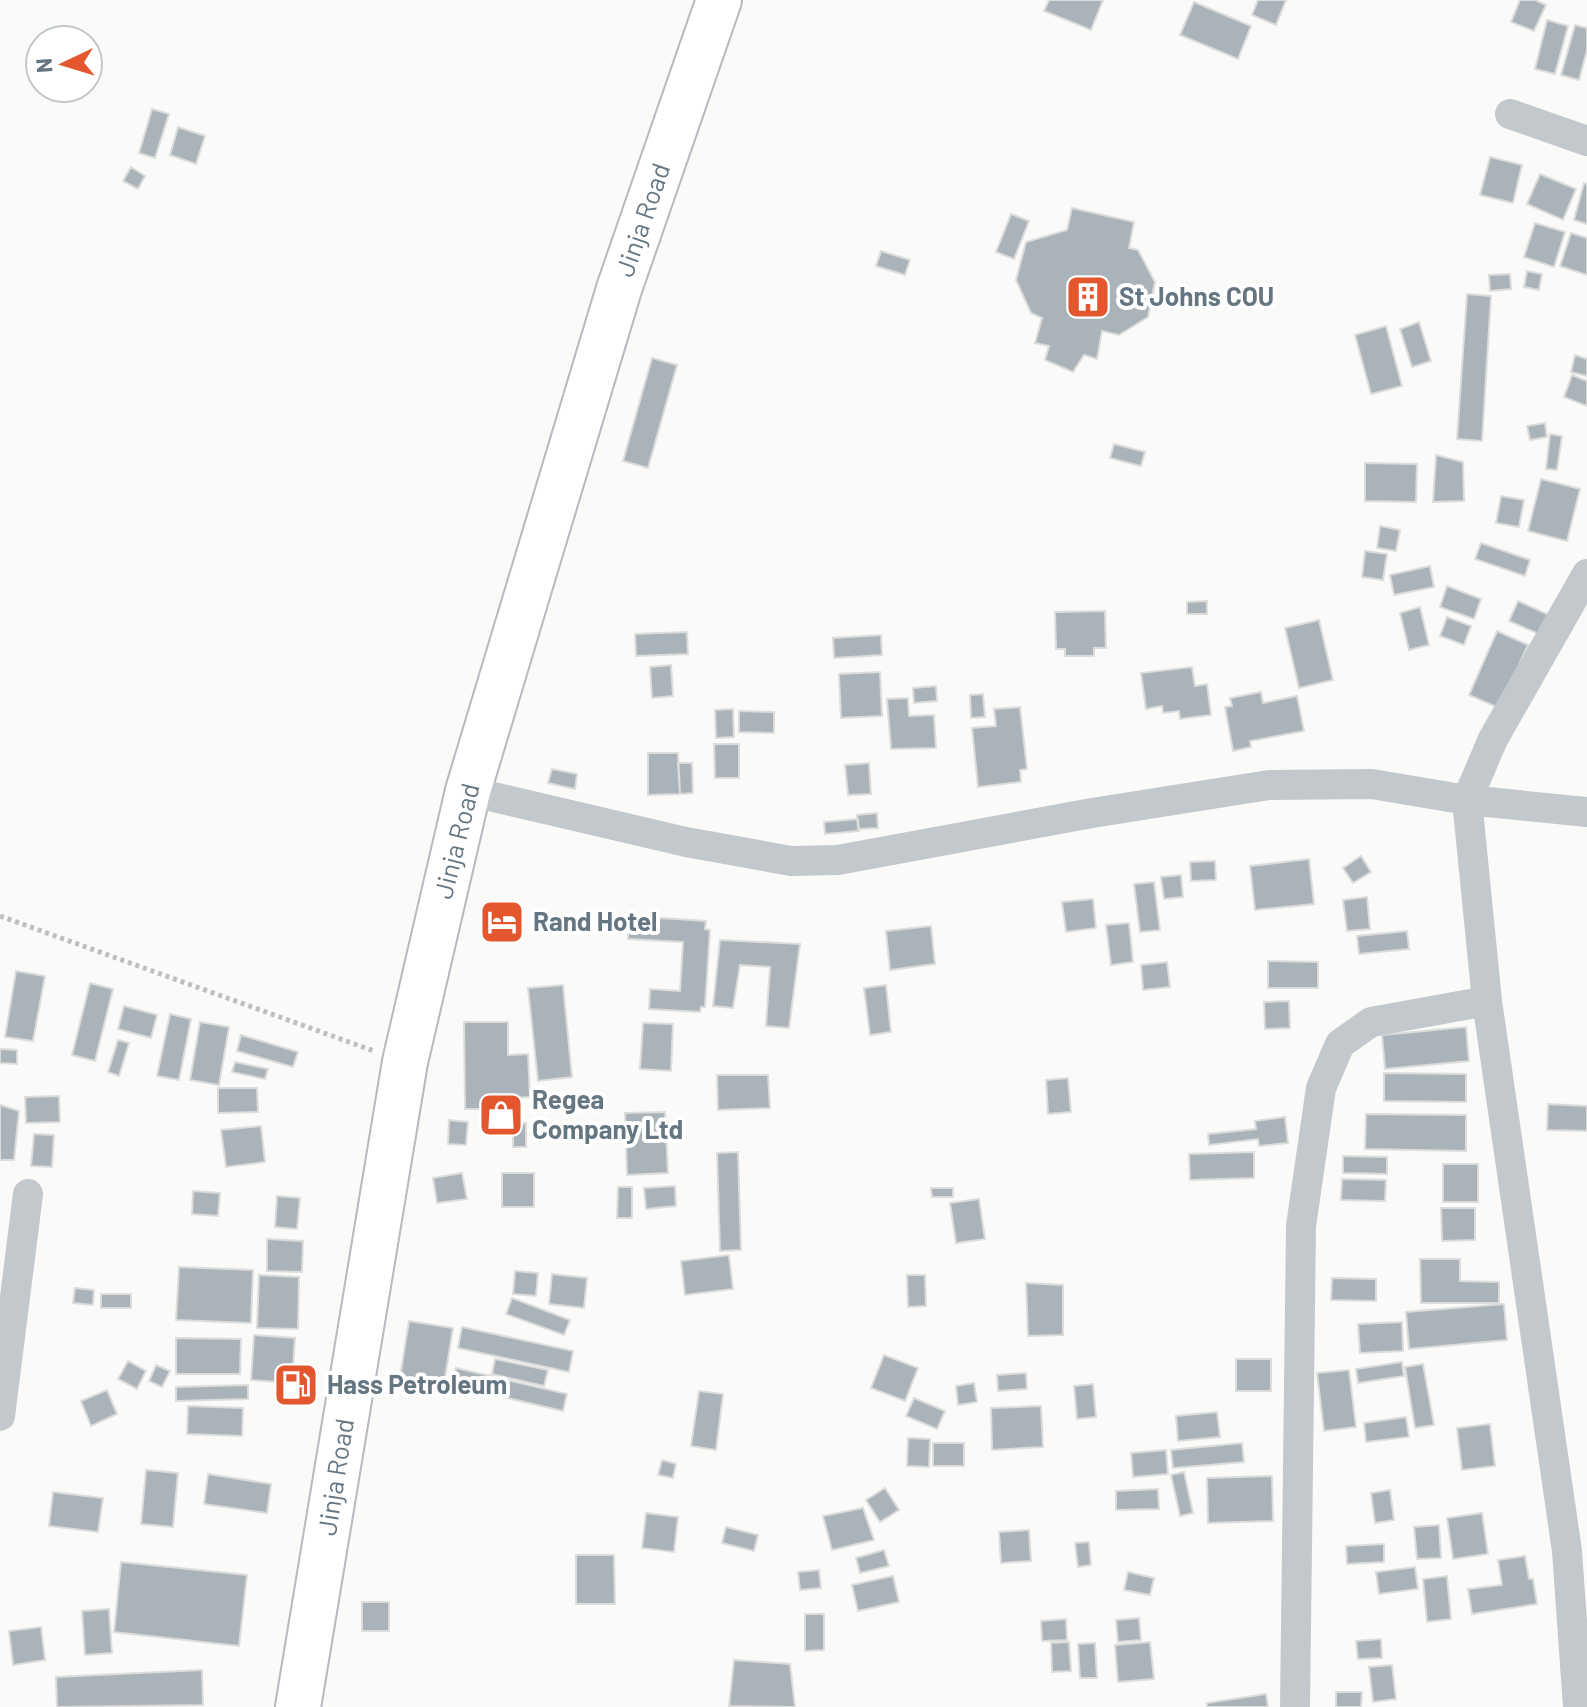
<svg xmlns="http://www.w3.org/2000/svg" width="1587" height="1707" font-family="Barlow,sans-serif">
	<rect width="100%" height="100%" fill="#fafaf8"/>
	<path fill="#aab3b9" stroke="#dcdcda" stroke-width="2" d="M1049 0H1103L1091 30 1044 11Z
		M1258 0H1286L1276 25 1252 15Z
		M1520 0H1535L1546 5 1534 31 1511 22Z
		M1194 2 1251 26 1238 59 1180 35Z
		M1547 20 1568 26 1555 74 1535 69Z
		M1575 25 1587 28V50L1579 80 1561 75Z
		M152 109 169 114 155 158 139 153Z
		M178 127 205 136 196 164 170 155Z
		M1490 157 1522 165 1513 203 1480 195Z
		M131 167 145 176 138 189 123 181Z
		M1540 174 1576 189 1563 220 1527 204Z
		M1584 183 1587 184V224L1574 220Z
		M1072 208 1134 222 1129 248 1138 250 1155 282 1148 317 1119 335 1102 331 1097 359 1084 355 1073 372 1045 360 1049 346 1035 343 1042 318 1031 313 1016 280 1026 242 1067 230Z
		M1011 214 1029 221 1014 259 996 252Z
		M1535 223 1565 232 1554 267 1524 257Z
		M1571 233 1587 238V275L1560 266Z
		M881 251 910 260 905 275 876 266Z
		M1527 271 1542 274 1539 290 1524 287Z
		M1510 274 1511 289 1490 291 1489 275Z
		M1467 294 1491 296 1482 441 1457 439Z
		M1419 322 1431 361 1412 367 1400 329Z
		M1386 326 1402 386 1371 394 1355 335Z
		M1575 355 1587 359V376L1571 372Z
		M652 358 677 365 648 468 623 461Z
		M1572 375 1587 381V406L1564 397Z
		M1545 423 1547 437 1530 440 1527 426Z
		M1550 434 1562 436 1557 470 1546 469Z
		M1114 444 1145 452 1141 466 1110 458Z
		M1436 455 1463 462 1464 501 1433 502Z
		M1365 463 1417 464 1416 502 1365 501Z
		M1541 479 1580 489 1567 541 1528 531Z
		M1501 496 1524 500 1519 527 1496 523Z
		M1380 526 1400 530 1396 551 1377 548Z
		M1481 543 1530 560 1525 576 1475 559Z
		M1365 551 1387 554 1383 580 1362 577Z
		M1430 566 1434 587 1394 595 1390 575Z
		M1447 586 1481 599 1474 619 1440 607Z
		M1207 601V614H1187V602Z
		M1518 601 1549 615 1541 635 1509 621Z
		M1420 607 1429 645 1409 650 1400 613Z
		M1105 611 1106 648H1094V656H1065V649H1056L1055 612Z
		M1447 617 1471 626 1464 645 1440 636Z
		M1319 620 1333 680 1299 688 1285 628Z
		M1497 631 1528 645 1499 708 1469 695Z
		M687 632 688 654 636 656 635 634Z
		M881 635 882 655 834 658 833 638Z
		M671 665 673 696 652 698 650 667Z
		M1192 667 1195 686 1207 684 1211 715 1180 719 1179 711 1163 713 1162 706 1146 709 1141 673Z
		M880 672 882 716 841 718 839 674Z
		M936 686 937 701 914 703 913 688Z
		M1261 692 1263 703 1297 696 1304 731 1250 741 1251 747 1233 751 1225 707 1232 706 1230 698Z
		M983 694 985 717 971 718 970 695Z
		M908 698 909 716 934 715 936 748 891 749 887 699Z
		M1020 707 1027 769 1020 770 1021 782 978 787 972 728 996 726 994 709Z
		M733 709 734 737 716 738 715 710Z
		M739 711 774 712V733L739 732Z
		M714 744H739V778H715Z
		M648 753H678L680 794 648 795Z
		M678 763H692L693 793 680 794Z
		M869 763 871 794 848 795 845 765Z
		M552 769 577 774 575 789 548 783Z
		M877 813 878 828 858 829 857 815Z
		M858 819 859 831 825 834 824 822Z
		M1361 856 1371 872 1353 883 1343 868Z
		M1309 859 1314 904 1255 910 1250 866Z
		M1215 861 1216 880 1191 881 1190 862Z
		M1181 875 1183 897 1164 899 1161 877Z
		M1154 882 1160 930 1140 932 1134 884Z
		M1367 897 1370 929 1347 931 1343 900Z
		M1093 899 1096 928 1066 932 1062 902Z
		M629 916 706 921 705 929 710 930 705 1007H701L700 1012 649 1009 650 989 680 991 683 942 628 939Z
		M1129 923 1133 962 1111 965 1106 925Z
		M931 926 935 964 890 970 886 931Z
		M1407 931 1409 949 1359 954 1357 936Z
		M720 940 800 944 789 1028 766 1026 770 967 740 965 733 1008 713 1006Z
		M1268 961 1318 962V988H1268Z
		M1167 962 1170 987 1143 990 1141 965Z
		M16 971 45 976 33 1041 5 1037Z
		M90 983 113 989 95 1061 72 1055Z
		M563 985 572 1077 538 1081 528 988Z
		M886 985 891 1032 870 1035 864 988Z
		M1289 1001 1290 1028 1265 1029 1264 1002Z
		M124 1006 157 1015 151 1038 118 1029Z
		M170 1014 191 1019 179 1080 157 1076Z
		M200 1022 229 1027 219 1085 190 1080Z
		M464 1022H508V1055L528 1054 530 1097 509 1098V1109H465Z
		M643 1023 673 1024 671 1071 640 1069Z
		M1466 1027 1469 1061 1385 1069 1382 1035Z
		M241 1035 298 1052 293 1067 237 1051Z
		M118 1040 129 1043 119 1076 108 1072Z
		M0 1049 17 1050V1064L0 1063Z
		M235 1062 268 1069 265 1079 232 1072Z
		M1384 1073 1466 1074V1102L1384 1101Z
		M717 1075H768L770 1108 718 1110Z
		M1068 1078 1071 1112 1048 1114 1046 1080Z
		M218 1088H257L258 1112 218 1113Z
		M59 1096 60 1122 26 1123 25 1097Z
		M1548 1104 1587 1106V1131L1547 1130Z
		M0 1105 19 1111 14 1160H0Z
		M665 1112 668 1173 627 1175 625 1113Z
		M1366 1114 1466 1115V1151L1365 1149Z
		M1285 1117 1288 1143 1259 1146 1258 1139 1209 1145 1208 1134 1256 1129 1255 1121Z
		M449 1120 468 1122 466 1145 448 1144Z
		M526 1123V1147H513V1124Z
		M261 1126 265 1162 226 1167 221 1130Z
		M34 1134 54 1135 52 1167 31 1166Z
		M738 1152 741 1250 720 1251 717 1153Z
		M1254 1152V1178L1190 1180 1189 1154Z
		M1343 1156 1387 1157V1174L1343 1173Z
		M1443 1164H1478V1202H1443Z
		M462 1173 467 1199 437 1203 433 1178Z
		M502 1173H534V1207H502Z
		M1342 1179 1386 1180 1385 1201 1341 1200Z
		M675 1186 676 1206 646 1209 644 1188Z
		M618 1187H632V1218H617Z
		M931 1188H953V1197H932Z
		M193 1191 220 1193 218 1216 192 1214Z
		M277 1196 300 1198 297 1229 275 1227Z
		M979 1199 985 1239 956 1243 950 1203Z
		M1441 1208H1475V1240L1442 1241Z
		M267 1239 303 1241 302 1272 267 1271Z
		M729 1255 733 1289 685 1295 681 1261Z
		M1420 1259H1460V1281L1499 1282V1303H1421Z
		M179 1267 253 1270 251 1323 176 1320Z
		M515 1271 538 1273 536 1296 513 1294Z
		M552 1274 587 1278 584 1308 549 1304Z
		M259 1275 299 1277 298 1329 257 1328Z
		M907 1275H925L926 1306 908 1307Z
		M1332 1278 1376 1279V1301L1331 1300Z
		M1026 1283 1063 1285V1335L1028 1336Z
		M75 1288 94 1290 93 1305 73 1303Z
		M101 1294H131V1308H101Z
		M512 1298 570 1320 564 1335 506 1314Z
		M1504 1304 1507 1340 1409 1349 1406 1312Z
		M409 1321 453 1328 444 1384 400 1377Z
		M1402 1322 1403 1351 1360 1353 1358 1324Z
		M462 1327 573 1351 569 1372 458 1348Z
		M254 1335 295 1338 292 1383 251 1380Z
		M176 1338 241 1339 240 1374H176Z
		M884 1355 918 1368 905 1401 871 1388Z
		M495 1359 548 1370 544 1386 492 1374Z
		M1236 1359H1271V1391H1236Z
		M128 1361 146 1371 137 1389 118 1379Z
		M1402 1362 1404 1376 1358 1383 1356 1369Z
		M1423 1364 1434 1425 1415 1428 1405 1367Z
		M156 1365 170 1371 162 1387 149 1381Z
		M456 1368 567 1394 563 1411 452 1385Z
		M1349 1370 1356 1427 1324 1431 1317 1373Z
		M1026 1373 1027 1389 998 1391 997 1375Z
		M974 1383 977 1402 958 1405 956 1386Z
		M1093 1384 1096 1417 1077 1419 1074 1386Z
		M248 1385V1399L176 1401V1387Z
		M107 1390 117 1414 91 1426 81 1401Z
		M699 1391 723 1394 716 1450 691 1446Z
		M914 1398 945 1411 937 1429 906 1416Z
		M188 1406 243 1408 242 1436 187 1434Z
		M1041 1406 1043 1447 992 1450 991 1408Z
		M1217 1412 1220 1437 1178 1441 1176 1416Z
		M1406 1417 1409 1437 1366 1442 1364 1423Z
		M1490 1424 1495 1466 1462 1470 1457 1428Z
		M908 1438 930 1439 929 1467 907 1466Z
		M933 1443H964V1466H933Z
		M1242 1443 1244 1462 1173 1468 1171 1450Z
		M1166 1450 1168 1474 1133 1477 1131 1453Z
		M662 1460 676 1464 673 1478 658 1475Z
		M146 1470 178 1473 173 1527 141 1524Z
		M1184 1472 1193 1513 1180 1516 1171 1475Z
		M208 1474 271 1484 267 1513 204 1504Z
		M1272 1476 1273 1521 1208 1523 1207 1478Z
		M885 1488 899 1510 880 1522 866 1500Z
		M1158 1489 1159 1509 1116 1510V1491Z
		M1390 1490 1394 1520 1375 1523 1371 1493Z
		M53 1492 103 1498 98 1532 49 1526Z
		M863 1508 874 1540 832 1550 823 1516Z
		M646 1513 678 1517 674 1552 642 1548Z
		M1482 1513 1488 1554 1453 1559 1447 1518Z
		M1439 1525 1441 1558 1417 1559 1414 1527Z
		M726 1527 758 1535 754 1551 722 1543Z
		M1029 1530 1031 1561 1001 1563 999 1532Z
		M1089 1542 1091 1565 1078 1567 1075 1543Z
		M1384 1544V1562L1347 1564 1346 1546Z
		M884 1550 889 1566 860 1573 856 1558Z
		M576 1555H614L615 1604H576Z
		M1525 1556 1529 1579H1533L1537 1604 1472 1614 1468 1589 1502 1585 1498 1560Z
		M121 1562 247 1575 239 1646 114 1632Z
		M1415 1567 1418 1589 1379 1594 1376 1572Z
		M819 1570 821 1588 800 1590 798 1572Z
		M1128 1572 1154 1578 1150 1595 1124 1590Z
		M893 1576 899 1602 858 1611 852 1585Z
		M1447 1576 1451 1619 1427 1622 1423 1579Z
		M362 1602H389V1631H362Z
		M109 1609 112 1653 85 1655 82 1611Z
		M805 1614H824V1650L805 1651Z
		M1139 1618 1141 1640 1118 1642 1116 1620Z
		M1066 1619 1067 1640 1042 1641 1041 1621Z
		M41 1627 45 1660 13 1665 9 1631Z
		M1381 1639 1382 1658 1358 1659 1356 1641Z
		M1069 1642 1071 1671 1052 1672 1051 1643Z
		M1150 1642 1154 1679 1118 1682 1115 1645Z
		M1095 1643 1097 1678H1080L1078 1644Z
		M734 1660 790 1664 795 1707 729 1706Z
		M1392 1665 1396 1699 1373 1702 1369 1667Z
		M202 1670 203 1705 57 1707 56 1677Z
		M1336 1692H1362L1361 1707H1336Z
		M1266 1694 1268 1707H1207V1703Z"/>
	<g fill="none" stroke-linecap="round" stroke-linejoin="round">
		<g stroke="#b5babe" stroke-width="48">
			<path id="primary" d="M298 1707 405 1062 468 791 619 289 719 0"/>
		</g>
		<path stroke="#bbbfc2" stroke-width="5" stroke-dasharray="4 4" stroke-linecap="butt" d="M0 916 374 1051"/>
		<path stroke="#c3c8cc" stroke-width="30" d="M1510 114 1587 141
			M468 791 686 842 791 861 838 860 1092 813 1269 785 1372 784 1467 800 1587 812
			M0 1416 28 1194
			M1295 1707 1301 1226 1321 1088 1340 1044 1371 1022 1487 1001
			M1578 1707 1567 1551 1487 1001 1467 800 1493 739 1587 574"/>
		<use href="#primary" stroke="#fff" stroke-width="44"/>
	</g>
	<defs>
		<g id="building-square" transform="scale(2.3)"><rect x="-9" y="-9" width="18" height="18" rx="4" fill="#e4572e" stroke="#fff"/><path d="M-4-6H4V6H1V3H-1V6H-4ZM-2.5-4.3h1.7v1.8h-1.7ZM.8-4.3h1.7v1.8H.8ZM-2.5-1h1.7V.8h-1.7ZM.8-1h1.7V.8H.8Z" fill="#fff"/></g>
		<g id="hotel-square" transform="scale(2.3)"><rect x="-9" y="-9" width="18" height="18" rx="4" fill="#e4572e" stroke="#fff"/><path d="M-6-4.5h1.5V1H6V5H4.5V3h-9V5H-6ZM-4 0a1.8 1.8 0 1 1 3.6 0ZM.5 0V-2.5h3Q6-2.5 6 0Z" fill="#fff"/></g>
		<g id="shop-square" transform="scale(2.3)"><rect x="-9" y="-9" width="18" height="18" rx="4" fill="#e4572e" stroke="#fff"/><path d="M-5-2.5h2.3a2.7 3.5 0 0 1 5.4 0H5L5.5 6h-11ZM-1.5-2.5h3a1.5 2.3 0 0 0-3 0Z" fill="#fff"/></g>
		<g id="fuel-square" transform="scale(2.3)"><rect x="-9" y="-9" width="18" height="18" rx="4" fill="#e4572e" stroke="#fff"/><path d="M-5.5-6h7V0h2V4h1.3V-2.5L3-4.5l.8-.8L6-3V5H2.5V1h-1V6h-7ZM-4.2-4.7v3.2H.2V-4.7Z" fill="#fff"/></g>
	</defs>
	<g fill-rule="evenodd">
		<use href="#building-square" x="1088" y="297"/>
		<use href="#hotel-square" x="502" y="922"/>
		<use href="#shop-square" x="501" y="1115"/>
		<use href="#fuel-square" x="296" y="1385"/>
	</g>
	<g text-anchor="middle" stroke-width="8" stroke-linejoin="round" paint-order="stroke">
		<g font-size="26" fill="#657683" stroke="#fff">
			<text transform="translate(643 220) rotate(-71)" y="9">Jinja Road</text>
			<text transform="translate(457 841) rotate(-76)" y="9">Jinja Road</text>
			<text transform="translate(336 1477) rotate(-81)" y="9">Jinja Road</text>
		</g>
		<g font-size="26" font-weight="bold" fill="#657683" stroke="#fff" text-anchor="start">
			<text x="1119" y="306">St Johns COU</text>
			<text x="533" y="931">Rand Hotel</text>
			<text x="532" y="1109">Regea<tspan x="532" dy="30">Company Ltd</tspan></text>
			<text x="327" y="1394">Hass Petroleum</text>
		</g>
	</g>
	<g transform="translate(64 64) rotate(266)"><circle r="38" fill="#ffffff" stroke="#c1c8cd" stroke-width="2"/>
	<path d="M0-6L14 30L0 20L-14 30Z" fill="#e4572e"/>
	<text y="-12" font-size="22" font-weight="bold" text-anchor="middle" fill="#657683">N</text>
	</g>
</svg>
